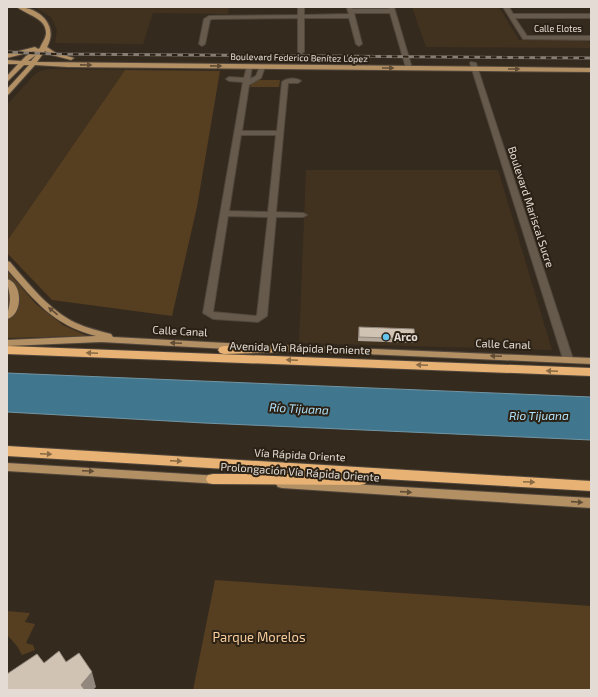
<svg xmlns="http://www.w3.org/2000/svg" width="598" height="697" font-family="'Exo 2',sans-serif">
	<rect width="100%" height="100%" fill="#352a1e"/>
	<path fill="#413220" d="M34 7H229L228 14 153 13 143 44H137L55 43 57 30 51 17Z
		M412 7H499L519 40H587L591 45V48L426 47Z
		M50 69 125 70 7 241V105L34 75 40 71Z
		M306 170H498L552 350 299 343Z"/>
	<path fill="#563e21" d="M125 70 220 71 197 207 172 316 52 300 7 253V241Z
		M257 80H280L279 87H250L252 83Z
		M7 271 36 304 63 325 87 336 7 338Z
		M215 580 591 606V690H193Z
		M7 611 30 613 25 622 35 624 26 643 33 645 35 650 22 655 17 646 7 635Z"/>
	<path fill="#40778f" stroke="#7195a4" d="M7 373 591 397V440L204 423 7 412Z"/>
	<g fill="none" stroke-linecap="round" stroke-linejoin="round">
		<g stroke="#51473c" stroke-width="2">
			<path id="minor" d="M298 7H304V15L349 14 347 9 350 7 353 9H389L388 7H394L412 68 409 70 406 68 390 13H354L362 44 359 46 356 44 349 18H304V52L301 54 298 52V18L212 19 210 20 205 44 202 46 199 44 204 19 209 16 298 15Z
				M503 7H509L513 14H591V18H515L527 36H591V40L523 39Z
				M471 62 476 63 573 359 572 361 568 362 563 359 470 63Z
				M247 66 252 67 250 79 256 76 260 66 265 67 261 78 249 85 242 131H277L282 82C286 78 296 77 301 81L298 83H288L276 212 303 213 307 215 303 217H276L267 316 258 322 213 319 203 313 243 82 229 81 226 79 229 77 244 78ZM241 135H276L268 212 229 211ZM228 216 268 217 257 315 256 316 213 312Z"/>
		</g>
		<g stroke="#51473c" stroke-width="2">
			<path id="major" d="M17 7C39 7 59 25 47 47L56 53 74 58 71 60 52 55 45 51 37 62 591 68V72L68 67 35 65 9 94 7 95V89L29 65H24L7 82V76L18 64H7V60L21 61 26 56 35 51 7 58V54L35 47 38 49 40 48C41 44 45 40 46 34 47 18 27 15 17 7ZM36 55 31 61H28Z
				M7 261 10 262C29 284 49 310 76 323 87 328 99 331 111 334L113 337 245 344 250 347 245 350 101 342 7 346V340L96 336C53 325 35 301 7 269Z
				M7 279C23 283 23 315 7 319 7 312 10 306 10 299 10 292 7 286 7 279Z
				M279 345 591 358V364L275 350 274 348 275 346Z
				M7 463 220 476 224 477 226 480 224 483 220 484 7 471Z
				M282 480 591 498V508L282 488 278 487 276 484 278 481Z"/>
		</g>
		<g stroke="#51473c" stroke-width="2">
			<path id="highway" d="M285 345 289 346 291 349 289 352 224 354 220 353 218 350 220 347 224 346Z
				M7 346 591 368V376L7 354Z
				M7 446 591 481V491L366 478 367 480 365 484 360 485 213 484 208 483 206 479 208 475 213 474H309L7 456Z"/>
		</g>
		<use href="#minor" fill="#665a4c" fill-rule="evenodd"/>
		<use href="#major" fill="#b38f64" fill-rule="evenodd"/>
		<use href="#highway" fill="#e7b274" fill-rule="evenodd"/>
		<g stroke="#887e74" stroke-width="3">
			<path id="rail" d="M7 52 54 54 591 58"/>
		</g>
		<use href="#rail" stroke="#2b2115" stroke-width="2" stroke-dasharray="5.5" stroke-linecap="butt"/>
	</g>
	<path fill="#b4a89a" d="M359 327 415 339 414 343 358 341Z"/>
	<path fill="#92887d" d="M92 672 96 687 93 690H82L81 685Z"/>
	<path fill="#d1c3b3" stroke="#92887d" d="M359 327 414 329 415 339 359 337Z
		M59 651 66 662 79 653 92 672 81 685 85 690H7V674L37 654 44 663Z"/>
	<defs><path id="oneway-solid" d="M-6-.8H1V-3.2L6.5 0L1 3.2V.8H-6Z"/></defs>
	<g fill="#614d35">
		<use href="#oneway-solid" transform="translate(86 65) rotate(1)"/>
		<use href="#oneway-solid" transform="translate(216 66) rotate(1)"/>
		<use href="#oneway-solid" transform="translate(388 68)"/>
		<use href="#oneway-solid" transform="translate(514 69)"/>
		<use href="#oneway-solid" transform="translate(53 311) rotate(-141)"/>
		<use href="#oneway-solid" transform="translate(176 343) rotate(-177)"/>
		<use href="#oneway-solid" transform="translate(496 356) rotate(-178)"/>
		<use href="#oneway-solid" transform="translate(88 471) rotate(2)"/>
		<use href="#oneway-solid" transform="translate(406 492) rotate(4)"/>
		<use href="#oneway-solid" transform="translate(577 502) rotate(4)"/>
	</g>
	<g fill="#896a44">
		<use href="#oneway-solid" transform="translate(92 353) rotate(-178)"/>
		<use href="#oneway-solid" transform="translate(292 360) rotate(-178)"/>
		<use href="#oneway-solid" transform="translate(422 365) rotate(-178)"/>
		<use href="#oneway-solid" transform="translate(552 371) rotate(-178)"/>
		<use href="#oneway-solid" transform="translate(46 454) rotate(3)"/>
		<use href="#oneway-solid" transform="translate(176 461) rotate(3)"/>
		<use href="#oneway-solid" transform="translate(529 482) rotate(3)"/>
	</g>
	<circle fill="#64c5ee" stroke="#2b2115" stroke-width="1.5" cx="386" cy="337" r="4"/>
	<g text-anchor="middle" stroke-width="4" stroke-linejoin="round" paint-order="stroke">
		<g font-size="9" fill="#e4dcd4" stroke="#2b2115">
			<text x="558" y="32">Calle Elotes</text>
			<text transform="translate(299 58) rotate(1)" y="3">Boulevard Federico Benítez López</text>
		</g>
		<g font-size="11" fill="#e4dcd4" stroke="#2b2115">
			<text transform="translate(531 207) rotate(72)" y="4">Boulevard Mariscal Sucre</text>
			<text transform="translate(180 331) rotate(3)" y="4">Calle Canal</text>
			<text transform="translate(503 344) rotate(2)" y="4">Calle Canal</text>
			<text transform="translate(300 348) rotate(2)" y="4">Avenida Vía Rápida Poniente</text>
			<text transform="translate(300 455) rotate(3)" y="4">Vía Rápida Oriente</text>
			<text transform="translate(300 472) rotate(4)" y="4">Prolongación Vía Rápida Oriente</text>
		</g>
		<g font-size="11" font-weight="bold" fill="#e4dcd4" stroke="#2b2115" text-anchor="start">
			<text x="394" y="341">Arco</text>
		</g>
		<g font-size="12" font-style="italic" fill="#b0e1f8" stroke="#2b2115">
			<text transform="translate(299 409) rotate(3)" y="4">Río Tijuana</text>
			<text x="539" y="420">Rio Tijuana</text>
		</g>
		<g font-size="13" fill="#f9ce9e" stroke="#2b2115">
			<text x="259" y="642">Parque Morelos</text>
		</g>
	</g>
	<rect width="598" height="697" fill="none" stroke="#e4dcd4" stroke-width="16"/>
</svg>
